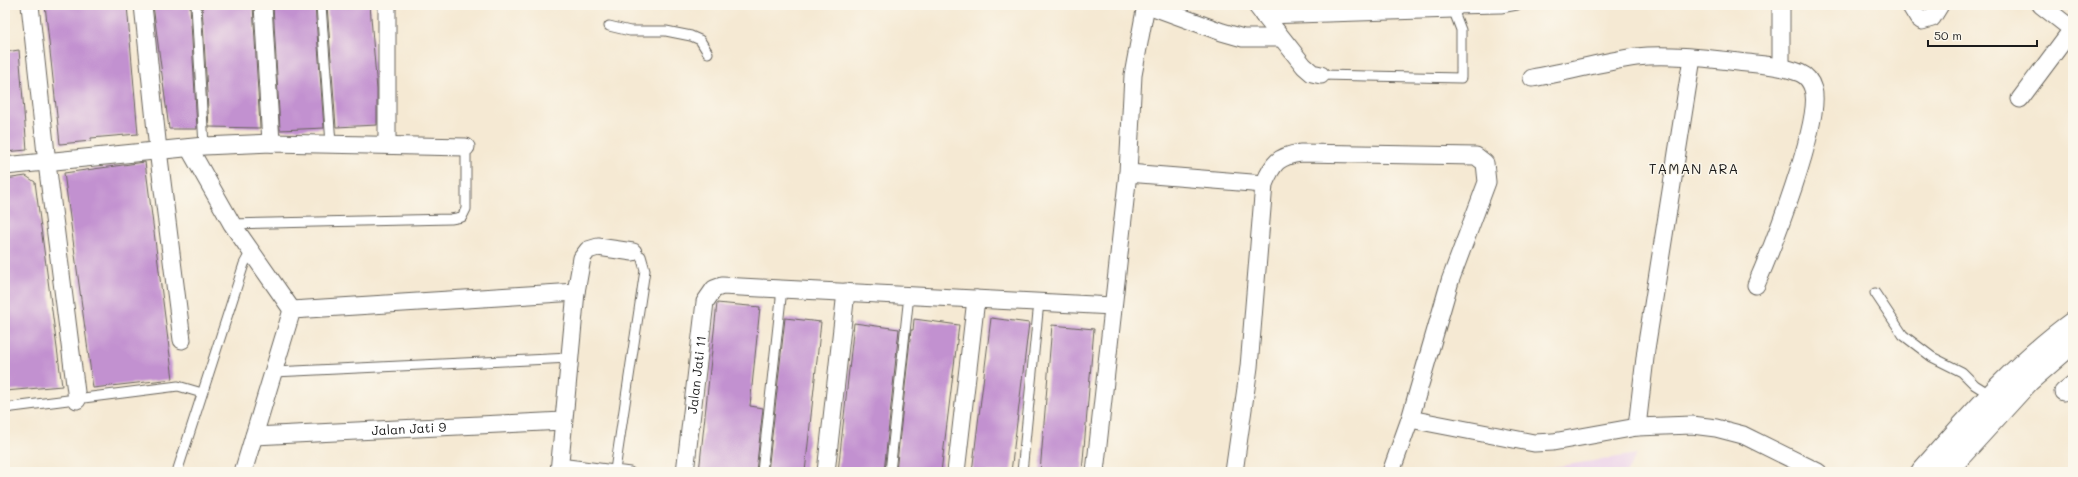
<svg xmlns="http://www.w3.org/2000/svg" width="2078" height="477" font-family="Mali,sans-serif">
	<rect width="100%" height="100%" fill="#fbf7ec"/>
	<filter id="ink" filterUnits="userSpaceOnUse"><feTurbulence type="fractalNoise" baseFrequency=".025" numOctaves="2"/><feDisplacementMap in="SourceGraphic" scale="8" xChannelSelector="R" yChannelSelector="G"/><feConvolveMatrix kernelMatrix="1 2 1 2 8 2 1 2 1" color-interpolation-filters="sRGB"/></filter>
	<filter id="wash" filterUnits="userSpaceOnUse"><feTurbulence type="fractalNoise" baseFrequency=".012" numOctaves="4" result="noise"/><feDisplacementMap in="SourceGraphic" scale="16" xChannelSelector="R" yChannelSelector="G"/><feGaussianBlur stdDeviation="0.9" result="paint"/><feColorMatrix in="noise" values="0 0 0 0 0 0 0 0 0 0 0 0 0 0 0 0 0 1.4 0 .05"/><feComposite in="paint" operator="in"/></filter>
	<g filter="url(#wash)">
		<rect width="100%" height="100%" fill="#f5e9d3"/>
		<path fill="#ecd1ea" d="M1637 454 1627 472H1522Z"/>
		<g id="blocks">
			<path fill="#c291d0" d="M45 5H127L138 134 91 138V141L60 144Z
				M153 5H190L197 129H169Z
				M202 5H253L260 128 209 127Z
				M273 5H315L324 128 280 130Z
				M327 5H370L377 90V125L336 127Z
				M19 50 27 150 5 152V52Z
				M145 162 173 379 93 388 64 173Z
				M26 176 35 182 62 386 5 391V179Z
				M717 303 760 307 750 406 763 408 756 472H699Z
				M785 318 821 322 805 472H768Z
				M991 318 1029 323 1011 472H972Z
				M914 319 959 325 941 472H896L911 330H913Z
				M854 323 899 329 884 472H838Z
				M1052 325 1094 329 1082 472H1040Z"/>
		</g>
	</g>
	<g filter="url(#ink)">
		<use href="#blocks" fill-opacity="0" stroke="#68645c" stroke-width="1"/>
		<g fill="none" stroke-linecap="round" stroke-linejoin="round">
			<g stroke="#68645c" stroke-width="11">
				<path id="lane" d="M196 5 204 146
					M321 5 331 144
					M609 26 630 31H666L691 36 700 40 708 53
					M1321 75 1461 78V30L1453 9 1501 8 1517 5
					M232 224 451 219 462 217 466 209V147
					M1875 293 1903 335 1932 357 1962 372 1975 385 1991 395
					M274 372 570 358
					M5 408 178 386 202 393
					M560 463 630 472
					M615 470 645 270 641 256 633 252
					M177 472 244 264 251 251
					M762 472 782 289
					M890 472 909 295
					M1022 472 1039 302"/>
			</g>
			<g stroke="#68645c" stroke-width="19">
				<g id="street">
					<path d="M30 5 47 163 77 400"/>
					<path d="M143 5 158 150 182 340"/>
					<path d="M263 5 271 143"/>
					<path d="M387 5V145"/>
					<path d="M1148 5 1222 32 1243 38H1281"/>
					<path d="M1256 5 1304 66 1312 73 1321 75"/>
					<path d="M1910 5 1918 18 1922 21 1932 18 1940 5"/>
					<path d="M2041 5 2073 30"/>
					<path d="M1263 15 1453 9 1458 5"/>
					<path d="M1781 67V5"/>
					<path d="M1532 78C1567 72 1601 62 1636 57 1671 53 1712 59 1747 63 1765 65 1784 66 1800 73 1807 76 1811 82 1813 89 1823 119 1771 251 1756 285"/>
					<path d="M2020 99 2073 28"/>
					<path d="M189 148 232 224 292 310"/>
					<path d="M5 166 204 146 271 143 466 147"/>
					<path d="M1128 173 1264 184"/>
					<path d="M2063 392 2073 384"/>
					<path d="M1410 419 1534 443 1553 442 1637 427 1692 425 1716 428 1743 435 1818 472"/>
					<path d="M1637 427 1646 349 1692 58"/>
					<path id="s1" d="M254 436 563 421"/>
					<path d="M243 472 292 310 576 292"/>
					<path d="M559 472 576 292 582 258 588 250 598 247 633 252"/>
					<path id="s2" d="M685 472 705 302 714 289 722 286 1113 306"/>
					<path d="M826 472 846 292"/>
					<path d="M956 472 976 299"/>
					<path d="M1095 472 1128 173 1133 75 1146 5"/>
					<path d="M1234 472 1249 367 1264 184C1273 163 1278 156 1301 153L1476 156 1485 163 1487 182 1450 281 1410 419 1391 472"/>
				</g>
			</g>
			<g stroke="#68645c" stroke-width="24">
				<path id="primary" d="M1922 472C1969 419 2015 365 2073 323
					M1945 472 2028 381 2073 342"/>
			</g>
			<use href="#lane" stroke="#fff" stroke-width="9"/>
			<use href="#street" stroke="#fff" stroke-width="17"/>
			<use href="#primary" stroke="#fff" stroke-width="22"/>
		</g>
	</g>
	<g text-anchor="middle" stroke-width="3" stroke-linejoin="round" paint-order="stroke">
		<g font-size="13" fill="#1c1c1c" stroke="#fbf7ec">
			<text dy="5" stroke="none"><textPath href="#s2" startOffset="98">Jalan Jati 11</textPath></text>
			<text dy="5" stroke="none"><textPath href="#s1" startOffset="155">Jalan Jati 9</textPath></text>
		</g>
		<g font-size="14" letter-spacing="1" fill="#1c1c1c" stroke="#fbf7ec">
			<text x="1694" y="174">TAMAN ARA</text>
		</g>
	</g>
	<rect width="2078" height="477" fill="none" stroke="#fbf7ec" stroke-width="20"/>
	<path d="M1928 40v6h109v-6" fill="none" stroke="#1c1c1c" stroke-width="2"/>
	<text x="1934" y="40" font-size="12" fill="#1c1c1c" stroke="#fbf7ec" stroke-width="3" paint-order="stroke">50 m</text>
</svg>
